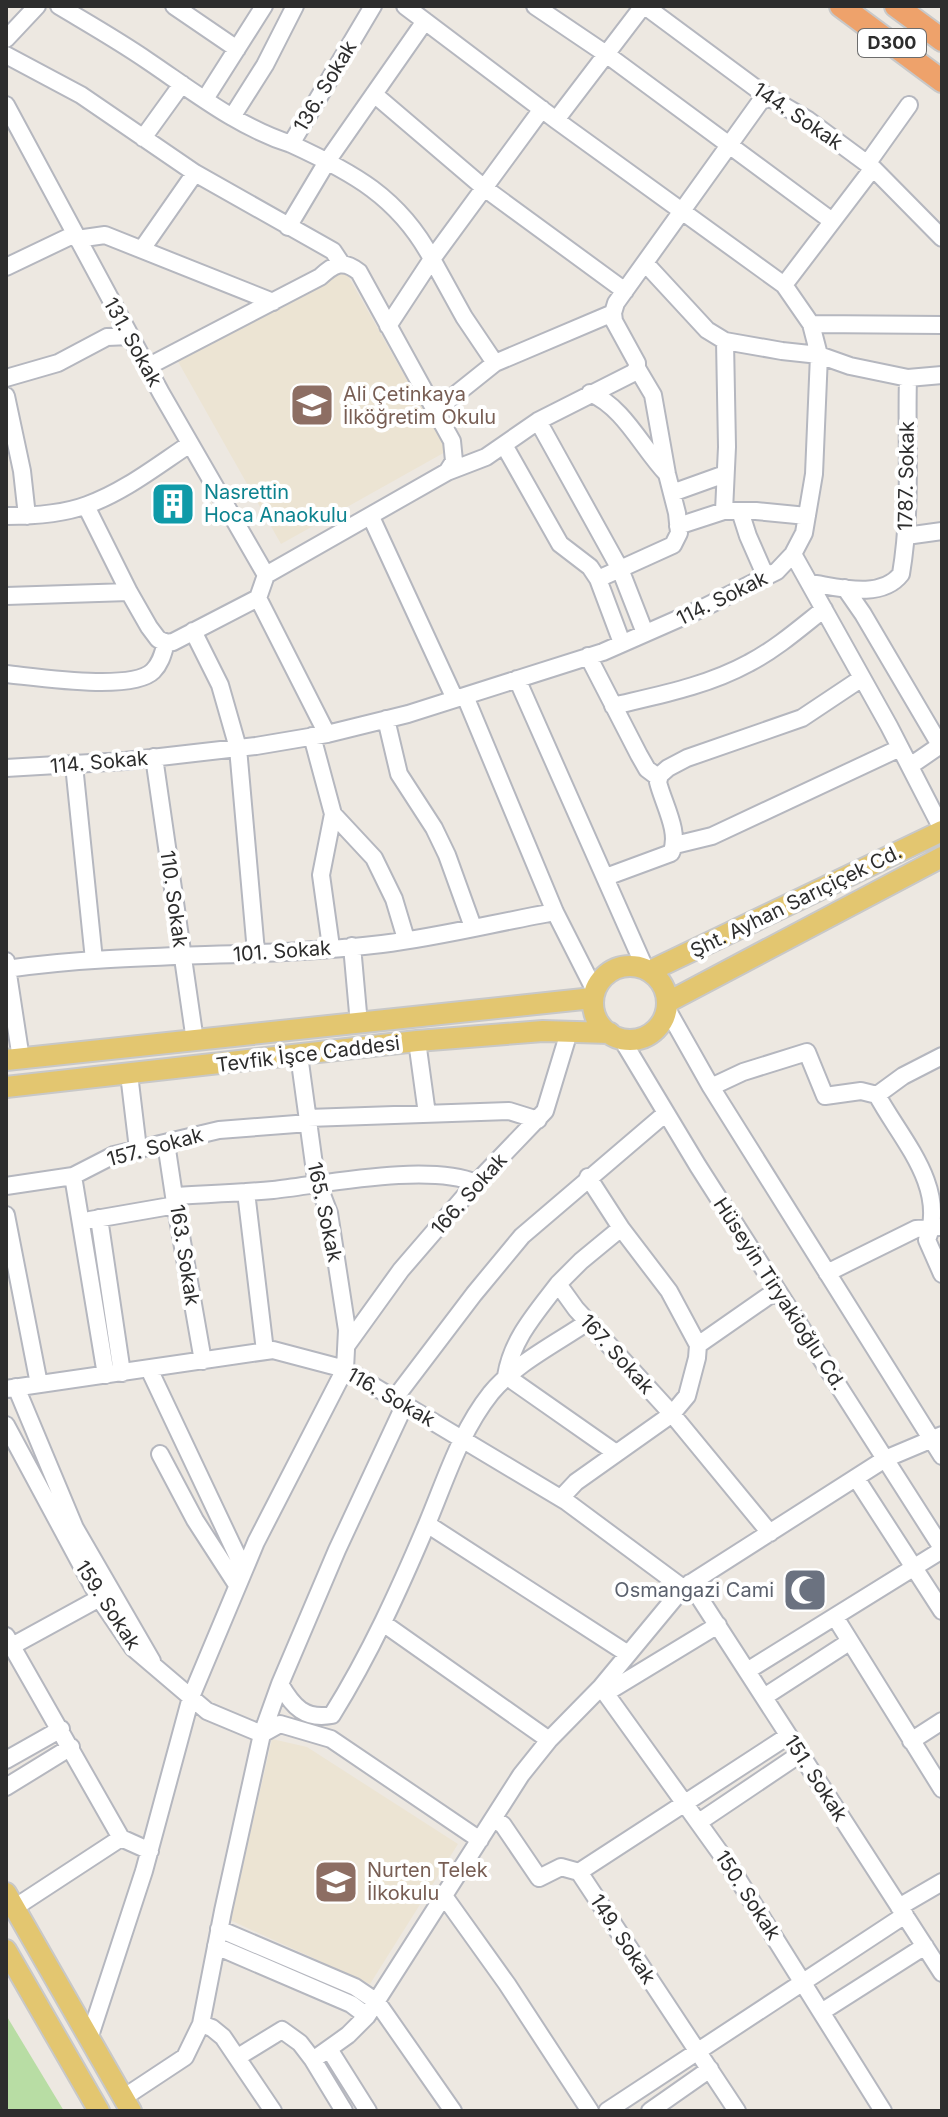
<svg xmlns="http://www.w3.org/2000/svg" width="948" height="2117" font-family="Inter,sans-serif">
	<rect width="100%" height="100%" fill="#ede8e1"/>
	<path fill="#ece4d3" d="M342 265 447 451 281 544 176 358Z
		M272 1739 307 1747 458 1844 370 1984 230 1920Z"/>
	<path fill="#b8dda4" d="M6 2015 64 2111H6Z"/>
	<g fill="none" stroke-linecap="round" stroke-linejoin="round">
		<g stroke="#b5b7bf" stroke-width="20">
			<path id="minor" d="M59 6C89 24 119 41 148 61 194 92 238 127 291 144
				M174 6 237 49
				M373 6 291 144C352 172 399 197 432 259L388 326
				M535 6 606 54 832 221
				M645 6 765 95 808 120 873 168 942 238
				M6 39 37 6
				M6 55 81 95 195 173 333 251 341 263
				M374 94 483 187 625 291
				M205 99 264 6
				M6 105 161 393 266 575
				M232 117 265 65 295 6
				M556 120 643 6
				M143 138 182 84
				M867 164 909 105
				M288 227 328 160 425 21
				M77 239 105 235 273 302
				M142 249 195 173
				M646 264 707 330 725 341 782 351 819 355 850 366 908 378 942 375
				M6 267 75 234
				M784 285 873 168
				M811 324 942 325
				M495 363 464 317 432 259 542 109
				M6 378 58 363 107 337 130 336
				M590 393C624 407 642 448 667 474
				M6 396 22 471 27 516
				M435 411 495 363 613 313
				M538 421 620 569 645 633
				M504 445 560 544 590 567 598 579 622 643
				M447 472 486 457 538 421 633 373 637 368V363L614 321 613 313 616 303 765 95
				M672 493 725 474
				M86 506 129 592 149 627 158 639 166 643 173 642 258 598 266 575 447 472 454 461 452 441 359 272C343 259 334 264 320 277L147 367
				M724 511 727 447 725 341
				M740 511 748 536 766 577
				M6 516C32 516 63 514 87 505 124 492 158 465 190 444
				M371 517 455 699
				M678 526 724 511H756L807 516
				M906 536 942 531
				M793 554 889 726 942 829
				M598 579 673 545 679 533 677 513 667 474 653 395 637 368
				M810 583C838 587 881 600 901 574 912 509 906 444 908 378
				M845 588 863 614 940 745
				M6 596 129 592
				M258 598 327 734
				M193 631 220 685 238 748 256 952
				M588 656 639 755 647 769 659 778
				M6 674C37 677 132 692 153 671 161 663 163 653 166 643
				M517 679 645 968
				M465 696 555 912 595 991
				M613 706C659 695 707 686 749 663 776 649 800 628 824 609
				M386 719 399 774 434 828 447 855 473 927
				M312 736 333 814 374 858 394 899 406 939
				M154 757 195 1041
				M74 765 94 960
				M910 766 942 744
				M6 768 125 761 256 746 327 734 408 714 603 652 703 608 777 571 793 554 804 533 814 474 819 355 811 324 784 285 556 120 405 6
				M675 845 712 836 900 748
				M606 877 671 853C681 833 663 803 658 782L660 775 668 768 687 758 802 718 862 678
				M352 946 359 1024
				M331 947 321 875 333 814
				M6 961 21 1059
				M6 969C131 951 257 959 382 944 440 937 498 922 555 912
				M667 1009 711 1087 942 1456
				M621 1038 698 1166 942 1548
				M417 1041 427 1114
				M129 1074 138 1149
				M711 1087 743 1072 807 1052 825 1096 861 1091 877 1095C900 1138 948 1187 927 1240L942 1274
				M877 1095 903 1076 942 1056
				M308 1118 509 1111 538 1120
				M166 1143 174 1196
				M73 1176 106 1375
				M588 1177 621 1228 581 1261 558 1284 576 1309 672 1414 770 1533
				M6 1186 73 1176 114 1155 219 1130 309 1123
				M246 1192 265 1351
				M6 1215 39 1384
				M99 1218 122 1373
				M90 1220 176 1205
				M827 1273 916 1229 939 1227
				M558 1284C536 1313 512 1339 506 1376L616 1453
				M347 1345 401 1270 476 1183 545 1111 569 1032
				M698 1345 777 1290
				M203 1361 174 1196C207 1194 240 1193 273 1190 326 1184 428 1163 476 1183
				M149 1369 244 1570
				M16 1387 75 1528 152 1661
				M6 1389 273 1350 345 1369 567 1502 683 1588
				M395 1398 474 1294 522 1236 666 1113
				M6 1425 99 1598 133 1648 207 1711 262 1734 280 1724 331 1739 480 1840
				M160 1454 195 1520 237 1585
				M856 1478 942 1611
				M561 1498 576 1482 672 1414 687 1396 697 1358 698 1345 669 1291 621 1228
				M427 1524 628 1654
				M690 1583 942 1973
				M835 1617 942 1789
				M383 1623 549 1740
				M6 1636 121 1838 14 1908
				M12 1646 107 1594
				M747 1671 942 1550
				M280 1684C293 1707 305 1720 332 1715 370 1654 399 1590 427 1524 446 1479 460 1432 491 1393 516 1363 557 1343 589 1321
				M601 1687 731 1868 883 2111
				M606 1693 718 1625
				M764 1697 849 1642
				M911 1741 942 1721
				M6 1760 61 1729
				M6 1787 71 1747
				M494 1819 503 1825 539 1878 561 1867 579 1872
				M699 1822 800 1754
				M121 1838 150 1851
				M444 1896 507 1984 590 2111
				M899 1907 942 1882
				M219 1929 355 1987 377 2002 453 2111
				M216 1946 351 2004 367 2016
				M823 2011 925 1946
				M201 2024 212 2028 223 2037 273 2111
				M89 2039 144 1871 191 1697 256 1542 345 1369 347 1330 329 1213 316 1179 299 1055
				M329 2049 368 2111
				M238 2057 282 2030 300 2043 313 2060 348 2035 367 2016 521 1775 549 1740 601 1687 683 1588 885 1459 942 1435
				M313 2060 344 2111
				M123 2098 185 2057 201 2024 223 1911 262 1734 280 1684 337 1550 405 1404
				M607 2111 905 1915
				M650 2111 710 2069
				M737 2111 579 1872 788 1736"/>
		</g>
		<g stroke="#c8c8c8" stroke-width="24">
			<path id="major" d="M593 1003a37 37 0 1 1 74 0a37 37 0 1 1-74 0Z
				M650 971 942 831
				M668 1002 942 857
				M6 1060 593 998
				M6 1087 417 1041 543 1031 610 1033
				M6 1893 131 2111
				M6 1950 99 2111"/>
		</g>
		<g stroke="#c8c8c8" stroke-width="26">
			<path id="highway" d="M841 6 942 81
				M896 6 942 40"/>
		</g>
		<use href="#minor" stroke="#fff" stroke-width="16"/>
		<use href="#major" stroke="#e3c670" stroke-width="20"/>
		<use href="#highway" stroke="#eea26b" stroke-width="22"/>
	</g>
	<defs>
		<g id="school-square" transform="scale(2.3)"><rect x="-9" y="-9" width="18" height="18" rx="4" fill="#8d6e63" stroke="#fff"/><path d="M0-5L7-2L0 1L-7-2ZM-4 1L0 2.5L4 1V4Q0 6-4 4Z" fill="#fff"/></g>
		<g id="building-square" transform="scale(2.3)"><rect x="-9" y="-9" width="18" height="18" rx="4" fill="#0f9aa8" stroke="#fff"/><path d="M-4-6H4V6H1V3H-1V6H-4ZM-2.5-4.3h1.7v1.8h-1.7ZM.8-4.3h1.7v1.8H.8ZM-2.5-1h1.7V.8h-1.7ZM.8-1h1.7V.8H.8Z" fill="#fff"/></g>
		<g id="mosque-square" transform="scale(2.3)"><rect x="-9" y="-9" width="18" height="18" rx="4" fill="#6b7280" stroke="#fff"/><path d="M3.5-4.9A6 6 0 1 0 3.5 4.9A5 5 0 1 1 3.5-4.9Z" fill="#fff"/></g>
	</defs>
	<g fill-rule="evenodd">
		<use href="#school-square" x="312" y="405"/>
		<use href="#building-square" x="173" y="504"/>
		<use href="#mosque-square" x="805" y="1590"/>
		<use href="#school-square" x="336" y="1882"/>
	</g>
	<g text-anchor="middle" stroke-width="8" stroke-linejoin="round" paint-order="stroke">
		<rect fill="#fff" stroke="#6c6c6c" stroke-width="2" x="858" y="29" width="68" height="28" rx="6"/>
		<g font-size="18" font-weight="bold" fill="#2d2d2d">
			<text x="892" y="49">D300</text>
		</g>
		<g font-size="20" fill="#2d2d2d" stroke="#fff">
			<text transform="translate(325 86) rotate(-59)" y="7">136. Sokak</text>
			<text transform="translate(798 116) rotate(34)" y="7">144. Sokak</text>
			<text transform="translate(133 342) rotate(61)" y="7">131. Sokak</text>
			<text transform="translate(906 476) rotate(-89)" y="7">1787. Sokak</text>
			<text transform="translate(722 598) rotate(-26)" y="7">114. Sokak</text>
			<text transform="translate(99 762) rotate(-5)" y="7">114. Sokak</text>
			<text transform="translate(174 899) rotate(82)" y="7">110. Sokak</text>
			<text transform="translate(796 901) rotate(-26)" y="7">Şht. Ayhan Sarıçiçek Cd.</text>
			<text transform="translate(282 951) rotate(-4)" y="7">101. Sokak</text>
			<text transform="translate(308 1054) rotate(-7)" y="7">Tevfik İşce Caddesi</text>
			<text transform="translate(155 1147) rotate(-15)" y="7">157. Sokak</text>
			<text transform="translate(469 1194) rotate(-48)" y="7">166. Sokak</text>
			<text transform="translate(325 1212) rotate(78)" y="7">165. Sokak</text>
			<text transform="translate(185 1255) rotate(81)" y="7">163. Sokak</text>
			<text transform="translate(780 1294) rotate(57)" y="7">Hüseyin Tiryakioğlu Cd.</text>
			<text transform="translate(617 1354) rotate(48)" y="7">167. Sokak</text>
			<text transform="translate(391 1397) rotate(30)" y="7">116. Sokak</text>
			<text transform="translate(108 1605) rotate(57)" y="7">159. Sokak</text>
			<text transform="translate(816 1778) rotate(57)" y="7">151. Sokak</text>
			<text transform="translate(748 1895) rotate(57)" y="7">150. Sokak</text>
			<text transform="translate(623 1939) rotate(57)" y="7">149. Sokak</text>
		</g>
		<g font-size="20" fill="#785e54" stroke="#fff" text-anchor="start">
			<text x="343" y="401">Ali Çetinkaya<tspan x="343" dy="23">İlköğretim Okulu</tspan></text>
			<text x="367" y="1877">Nurten Telek<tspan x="367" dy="23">İlkokulu</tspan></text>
		</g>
		<g font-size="20" fill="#0d838f" stroke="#fff" text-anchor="start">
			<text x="204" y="499">Nasrettin<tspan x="204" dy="23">Hoca Anaokulu</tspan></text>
		</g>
		<g font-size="20" fill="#5b616d" stroke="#fff" text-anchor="end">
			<text x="774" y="1597">Osmangazi Cami</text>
		</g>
	</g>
	<rect width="948" height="2117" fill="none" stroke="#2d2d2d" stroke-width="16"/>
</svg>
